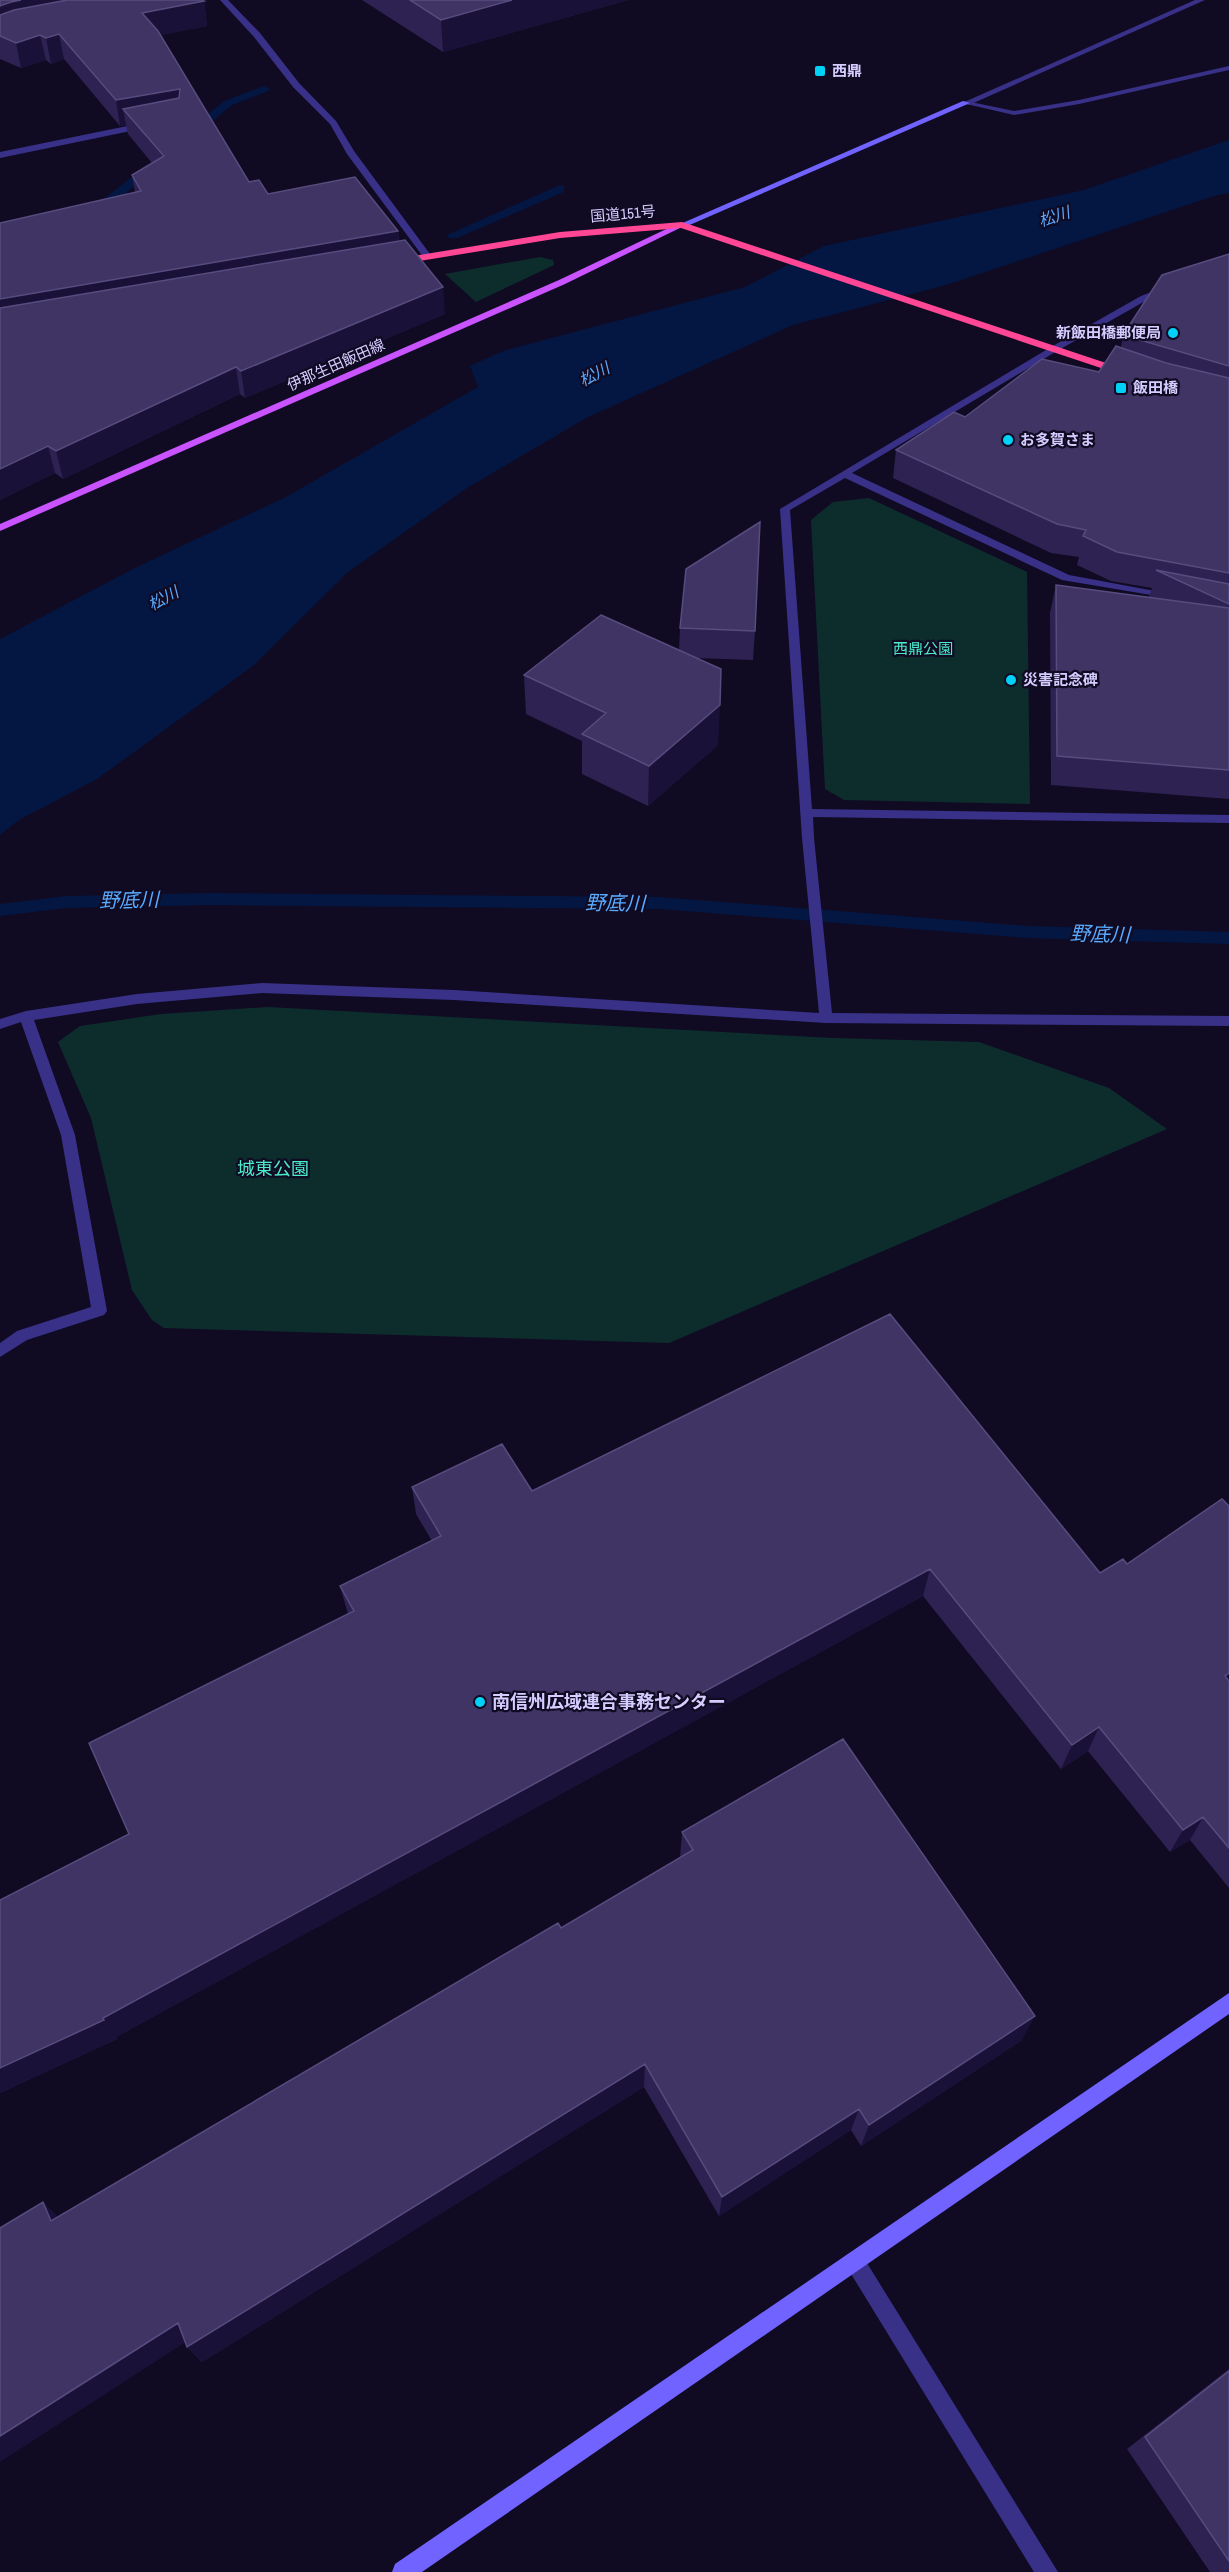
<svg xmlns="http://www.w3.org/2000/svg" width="1229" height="2572" font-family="'Archivo Narrow','Noto Sans JP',sans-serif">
	<rect width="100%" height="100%" fill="#100b23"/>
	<path fill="#0d2d2d" d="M540 257 553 260 554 265 476 302 445 274Z
		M869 498 1027 572 1030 804 844 800 825 789 811 520 833 502Z
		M268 1007 832 1038 979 1042 1109 1088 1167 1129 669 1343 164 1328 152 1320 132 1290 91 1118 58 1042 80 1026 161 1014Z"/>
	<path fill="#041743" d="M1229 140V193L1214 196 946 285 793 325 586 418 467 488 348 572 254 665 97 779 19 820 0 835V639L135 568 286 497 478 387 470 366 506 350 745 287 824 246 1084 190Z"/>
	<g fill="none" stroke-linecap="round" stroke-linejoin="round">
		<path fill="#041743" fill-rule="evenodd" d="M264 86 270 89 268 91 232 105 192 138H184L182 135 224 101Z
			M155 159 159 160V166L95 218H87L85 215 87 212Z
			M560 185 564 186V192L457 238H449L447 235Z
			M211 893 659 897 1028 926 1229 932V944L1028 938 659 909 211 905 66 908 0 916V904L66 896Z"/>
		<path fill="#383187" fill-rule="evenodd" d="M1229 66V70L1079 104 1014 115 962 103 966 101 1014 111 1079 100Z
			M147 122 151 125 150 127 0 158V152Z"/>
		<path fill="#383187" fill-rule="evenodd" d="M220 0H228L260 33 299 83 336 121 354 151 430 254V258H424L347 154 330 124 293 87 254 37Z
			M1195 0H1205L969 105 962 103Z
			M1167 286 1172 289 1170 291 1147 300 1057 351 852 473 1069 575 1171 594 1177 597 1175 599 1062 580 845 478 790 510 812 809 1229 815V823L813 817 814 838 832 1013 1229 1016V1026L826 1023 454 1000 262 993 137 1004 34 1020 75 1135 107 1311 104 1315 27 1340 0 1357V1343L17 1331 91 1307 61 1135 21 1022 0 1029V1019L26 1011 137 994 262 983 454 990 819 1013 802 838 780 509 1051 347 1141 296Z
			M855 2252 862 2255 1058 2572H1034L848 2269 845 2262 848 2255Z"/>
		<path fill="#7063ff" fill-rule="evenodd" d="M963 101 970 103 685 227 678 225Z
			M1229 1993V2014L422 2572H392L395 2564Z"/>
		<path fill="#c853ff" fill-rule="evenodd" d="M679 223 686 225 565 284 0 531V524L559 280Z"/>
		<path fill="#ff4796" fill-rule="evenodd" d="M682 222 1130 371 1132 373 1130 375H1122L681 228 560 238 395 265 389 262 395 259 560 232Z"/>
	</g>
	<path fill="#2e2253" d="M0 0 204 1 207 26 160 35 249 182 268 194 398 231 399 241 445 314 245 398 240 394 63 479 55 473 0 500V223L135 192 132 175 152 163 128 134 126 125 120 126 64 59 51 64 46 60 21 68 0 59Z
		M362 0H628L443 52Z
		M1229 254V799L1051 785 1050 613 1056 585 1149 597 1152 588 1111 581 1077 565 1079 557 1051 553 893 478 896 450 965 417 1099 372 1121 348 1123 335Z
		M680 628 755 631 753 660 696 658 718 745 648 806 582 774V741L526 714 524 675 679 650Z
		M412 1487 532 1491 1100 1573 1127 1564 1229 1506V1888L1190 1840 1170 1852 1088 1751 1061 1769 923 1596 116 2037 117 2039 0 2093 129 1834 348 1614 340 1586 432 1541 416 1514Z
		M682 1832 1022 2040 861 2146 851 2130 719 2216 644 2087 202 2362 187 2347 186 2343 58 2217 561 1928 680 1858Z
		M1229 2369V2572H1210L1127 2449Z"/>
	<path fill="#1a1138" d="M21 0H117L0 33V6L11 2Z
		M512 0H628L443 52 441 20Z
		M204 1 207 26 146 38 142 13Z
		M59 34 64 59 51 64 46 38Z
		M40 35 46 60 21 68 16 43Z
		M180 89 184 115 123 109 126 125 120 126 116 100Z
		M398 231 400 257 0 327V299Z
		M443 287 445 314 245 398 241 371Z
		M236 367 240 394 63 479 56 451Z
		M48 446 55 473 0 500V469Z
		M720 705 718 745 648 806 649 766Z
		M930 1569 923 1596 116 2037 117 2039 0 2093V2068L103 2018Z
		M1229 1673V1688L1225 1676Z
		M1099 1727 1088 1751 1061 1769 1072 1745Z
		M1203 1817 1190 1840 1170 1852 1183 1830Z
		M1035 2016 1022 2040 861 2146 869 2125Z
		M645 2064 644 2087 202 2362 187 2347Z
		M859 2109 851 2130 719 2216 722 2197Z
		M43 2202 62 2221H51Z
		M178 2323 192 2338 0 2462V2436Z"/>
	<path fill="#403465" stroke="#574c7e" stroke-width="1.5" d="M0 0H21L11 2 0 6Z
		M67 0H201L204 1 142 13 158 31 249 182 259 180 268 194 355 177 398 231 0 299V223L141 191 132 175 164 156 123 109 179 98 180 89 116 100 59 34 46 38 40 35 16 43 0 36V15L14 10Z
		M410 0H512L441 20Z
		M405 240 443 287 241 371 236 367 56 451 48 446 0 469V308Z
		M1229 254V366L1123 335 1162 275Z
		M1116 346 1166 363 1229 378V573L1117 552 1083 536 1086 530 1057 524 896 450 954 412 965 417 1042 359 1099 372Z
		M760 522 755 631 680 628 686 569Z
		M1156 570 1229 584V604Z
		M1056 585 1229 608V770L1057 756Z
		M601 615 721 669 720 705 649 766 582 734 606 713 524 675Z
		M890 1314 1100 1573 1123 1559 1127 1564 1222 1499 1229 1506V1673L1225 1676 1229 1681V1848L1203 1817 1183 1830 1099 1727 1072 1745 930 1569 103 2018 104 2020 0 2068V1900L129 1834 89 1743 354 1611 340 1586 441 1536 412 1487 502 1444 532 1491Z
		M843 1739 1035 2016 869 2125 859 2109 722 2197 645 2064 187 2347 178 2323 0 2436V2228L43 2202 51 2221 558 1923 561 1928 693 1850 682 1832Z
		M1229 2371V2561L1145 2437Z"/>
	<g fill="#00d1f7" stroke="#100b23" stroke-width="2">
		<rect x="814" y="65" width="12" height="12" rx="3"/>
		<circle cx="1173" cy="333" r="6"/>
		<rect x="1115" y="382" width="12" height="12" rx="3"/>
		<circle cx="1008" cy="440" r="6"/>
		<circle cx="1011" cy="680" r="6"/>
		<circle cx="480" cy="1702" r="6"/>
	</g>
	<g text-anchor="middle" stroke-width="4.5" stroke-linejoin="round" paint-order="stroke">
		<g font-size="15" font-weight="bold" fill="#d5ccff" stroke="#100b23" text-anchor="start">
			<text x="832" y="76">西鼎</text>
			<text x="1161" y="338" text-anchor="end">新飯田橋郵便局</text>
			<text x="1133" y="393">飯田橋</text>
			<text x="1020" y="445">お多賀さま</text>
			<text x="1023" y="685">災害記念碑</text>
		</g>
		<g font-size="15" fill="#d5ccff" stroke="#100b23">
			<text transform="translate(623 214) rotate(-5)" y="5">国道151号</text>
			<text transform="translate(336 365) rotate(-24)" y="5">伊那生田飯田線</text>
		</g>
		<g font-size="15" fill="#4beccd" stroke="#100b23">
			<text x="923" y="654">西鼎公園</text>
		</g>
		<g font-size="16" font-style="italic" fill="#5aaaff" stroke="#100b23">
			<text transform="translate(1054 216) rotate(-18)" y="6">松川</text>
			<text transform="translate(594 374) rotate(-28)" y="6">松川</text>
			<text transform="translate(163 598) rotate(-28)" y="6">松川</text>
		</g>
		<g font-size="18" fill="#4beccd" stroke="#100b23">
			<text x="273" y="1175">城東公園</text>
		</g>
		<g font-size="18" font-weight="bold" fill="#d5ccff" stroke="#100b23" text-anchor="start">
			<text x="492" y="1708">南信州広域連合事務センター</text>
		</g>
		<g font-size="20" font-style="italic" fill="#5aaaff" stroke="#100b23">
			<text transform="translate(129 900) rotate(-1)" y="7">野底川</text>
			<text transform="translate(615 903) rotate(1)" y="7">野底川</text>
			<text transform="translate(1100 934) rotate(2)" y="7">野底川</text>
		</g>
	</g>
</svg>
